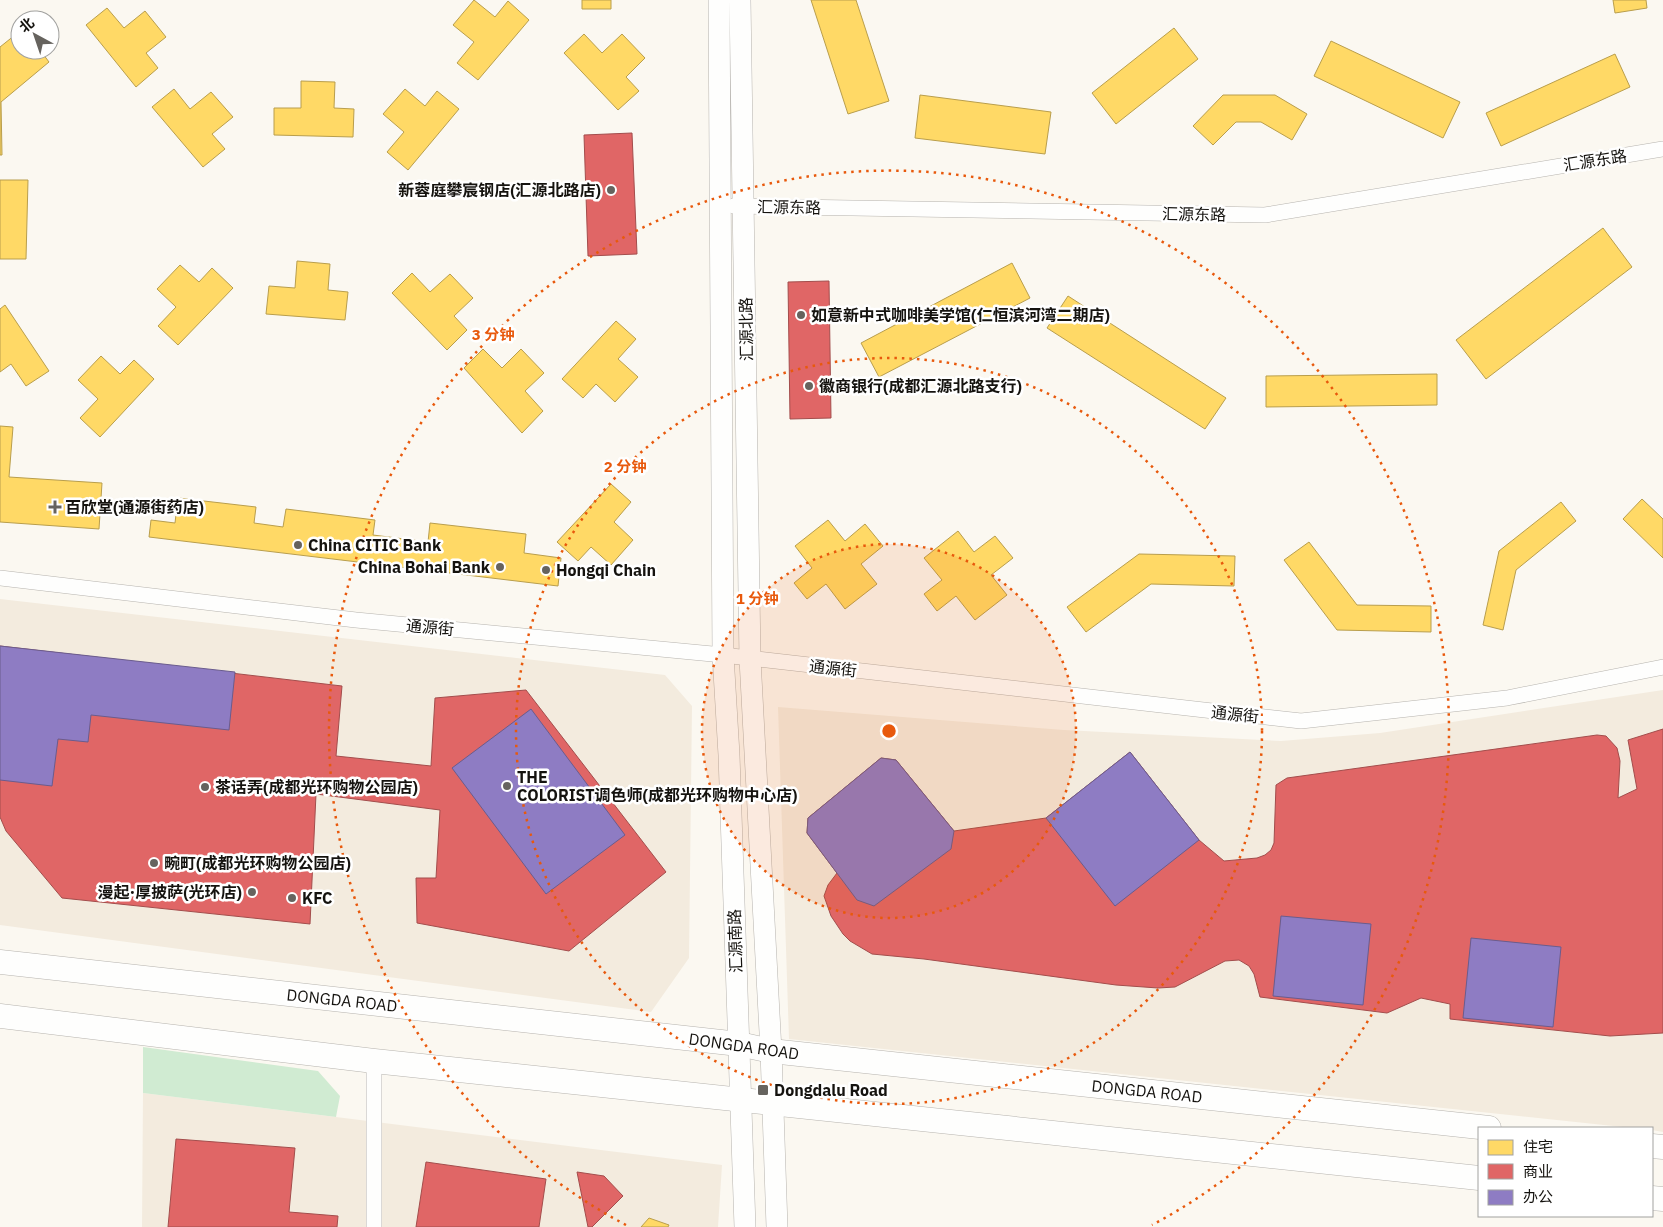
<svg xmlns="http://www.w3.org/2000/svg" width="1663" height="1227" font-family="'IBM Plex Sans','Noto Sans SC',sans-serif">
	<rect width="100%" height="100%" fill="#fbf8f1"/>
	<path fill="#f3ebde" d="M0 599 665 675 692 706 689 958 651 1012 0 925Z
		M1663 690V1132L1652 1130V1128H1632L789 1039 778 707 1064 730 1281 741 1380 733Z
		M143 1093 722 1165 718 1227H142Z"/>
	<path fill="#d0ebd2" d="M143 1047 318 1071 340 1096 336 1117 143 1093Z"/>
	<path fill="#ffd966" stroke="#b99e4c" d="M474 0 495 17 508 1 529 20 478 80 457 63 474 42 453 25Z
		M582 0H611V9H582Z
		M811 0H856L889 101 848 114Z
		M1613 0H1646L1647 8 1615 13Z
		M107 8 124 28 145 11 166 37 146 53 158 68 136 87 86 25Z
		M1174 28 1198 59 1116 124 1092 93Z
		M20 31V50H40L49 62 1 102 2 155H0V47Z
		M584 34 602 53 622 34 645 58 626 77 639 91 618 110 564 53Z
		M1331 41 1460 102 1443 138 1314 76Z
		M1615 54 1630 87 1501 146 1486 113Z
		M301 81 335 82 334 108 354 109 353 137 274 135V108H301Z
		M174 89 190 109 211 92 233 117 212 134 225 149 203 167 152 107Z
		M405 89 425 106 437 91 459 109 408 170 387 152 404 132 383 114Z
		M920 95 1051 112 1045 154 915 138Z
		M1223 95H1275L1307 114 1292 140 1261 122H1236L1213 145 1193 126Z
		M0 180H28L26 259H0Z
		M1603 228 1632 267 1486 379 1456 340Z
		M297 261 330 264 328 290 348 292 345 320 266 314 269 286 295 288Z
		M1012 263 1030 298 879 377 861 343Z
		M180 265 199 282 212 268 233 288 178 345 158 326 176 307 157 289Z
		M412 273 430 292 450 274 473 298 454 316 467 330 447 350 392 293Z
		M1068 296 1226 398 1205 429 1047 328Z
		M5 305 49 371 26 386 11 364 0 372V309Z
		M616 321 636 339 618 359 638 377 615 402 596 384 583 398 562 379Z
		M483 349 502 368 521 349 544 373 525 391 543 411 522 433 464 368Z
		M101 356 120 374 134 360 154 379 100 437 80 418 98 399 78 380Z
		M1437 374V405L1266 407V376Z
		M0 426 13 427 9 477 102 483 99 529 0 522Z
		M611 484 631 502 614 522 633 540 611 565 591 547 578 561 557 542Z
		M178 498 256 507 254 523 283 527 286 509 375 520 373 535 428 542 430 523 526 534 524 553 561 558 558 586 149 537 151 520 175 523Z
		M1642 499 1663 519V558L1623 519Z
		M1561 502 1576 521 1516 570 1503 630 1483 625 1499 551Z
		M828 520 845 541 865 524 883 546 861 564 877 584 845 609 826 584 807 599 794 583 812 568 795 546Z
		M958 531 974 552 995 536 1013 558 991 575 1007 595 975 620 956 596 937 611 924 594 942 580 924 558Z
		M1309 542 1357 605 1431 606V632L1337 630 1284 560Z
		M1139 554 1235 556 1234 586 1151 584 1086 632 1067 607Z
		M649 1218 669 1225 668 1227H641Z"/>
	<path fill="#e06666" stroke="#a34d4c" d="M632 133 637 254 588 256 584 135Z
		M829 281 831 418 790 419 788 282Z
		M0 646 342 686 336 756 431 766 435 698 526 690 666 872 569 951 417 923 416 878H436L440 810 316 794 310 924 62 898 6 831 0 817Z
		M1663 729V1033L1610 1036 1450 1019V1004L1421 998 1387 1013 1260 997 1254 974 1249 966 1239 960 1225 961 1175 987 1158 988 1116 985 924 959 872 954 850 941 843 934 831 916 824 896 828 885 837 873 807 833 808 818 881 758 896 760 954 831 1046 818 1130 752 1199 840 1224 861 1257 858 1265 855 1271 850 1274 843 1276 785 1287 778 1597 735 1606 736 1617 748 1620 761 1618 798 1637 789 1628 740Z
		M176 1139 295 1148 289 1212 338 1216 337 1227H168Z
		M426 1162 546 1179 539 1227H416Z
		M577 1172 604 1176 623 1196 592 1227H588Z"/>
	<path fill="#8e7cc3" stroke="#6a5c8d" d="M0 646 235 672 229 730 91 715 88 742 58 739 52 786 0 780Z
		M531 709 625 835 546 894 452 768Z
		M1130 752 1199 840 1115 906 1046 818Z
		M881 758 896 760 954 831 951 849 874 906 857 900 807 833 808 818Z
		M1281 916 1371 924 1363 1005 1273 996Z
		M1471 938 1561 947 1553 1027 1463 1018Z"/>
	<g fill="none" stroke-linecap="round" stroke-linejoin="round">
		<g stroke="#b6b3ae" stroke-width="16">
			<path id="street" d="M734 206 1265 215 1663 149
				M0 578 356 620 723 655 1301 721 1507 698 1663 667
				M374 1227V1061"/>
		</g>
		<g stroke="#b6b3ae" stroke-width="22">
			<path id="secondary" d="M719 0 723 655 729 755 745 1227
				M740 0 750 659 771 1051 777 1227"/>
		</g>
		<g stroke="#b6b3ae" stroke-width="25">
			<path id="primary" d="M0 962 739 1044 771 1051 1489 1128
				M0 1016 374 1061 1479 1178
				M1652 1146 1663 1147
				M1652 1198 1663 1199"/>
		</g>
		<use href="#street" stroke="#fefefd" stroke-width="15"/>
		<use href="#secondary" stroke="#fefefd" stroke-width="21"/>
		<use href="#primary" stroke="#fefefd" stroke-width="24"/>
	</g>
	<circle cx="889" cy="731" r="187" fill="#e8590c" fill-opacity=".12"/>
	<g fill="none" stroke="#e8590c" stroke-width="2.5" stroke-dasharray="2.5 5">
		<circle cx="889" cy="731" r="187"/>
		<circle cx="889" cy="731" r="373"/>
		<path d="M626 1225A560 560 0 1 1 1152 1225"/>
	</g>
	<g fill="#66635e" stroke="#fff" stroke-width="2">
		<circle cx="611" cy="190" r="5"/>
		<circle cx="801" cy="315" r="5"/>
		<circle cx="809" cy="386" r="5"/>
		<path d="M52.5 499.5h5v5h5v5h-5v5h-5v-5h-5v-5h5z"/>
		<circle cx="298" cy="545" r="5"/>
		<circle cx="500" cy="567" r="5"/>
		<circle cx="546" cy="570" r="5"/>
		<circle cx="507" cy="786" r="5"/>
		<circle cx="205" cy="787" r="5"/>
		<circle cx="154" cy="863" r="5"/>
		<circle cx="252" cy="892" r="5"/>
		<circle cx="292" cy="898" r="5"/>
		<rect x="757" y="1084" width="12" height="12" rx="2.5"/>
	</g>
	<g text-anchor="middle" stroke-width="5" stroke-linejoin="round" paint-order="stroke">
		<g font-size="16" fill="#15130f" stroke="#fff">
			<text transform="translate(1595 160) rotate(-9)" y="6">汇源东路</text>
			<text transform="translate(789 207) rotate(1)" y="6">汇源东路</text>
			<text transform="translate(1194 214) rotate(1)" y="6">汇源东路</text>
			<text transform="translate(746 329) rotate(-91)" y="6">汇源北路</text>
			<text transform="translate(430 627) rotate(5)" y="6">通源街</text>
			<text transform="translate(833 668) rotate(6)" y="6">通源街</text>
			<text transform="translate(1235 714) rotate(6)" y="6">通源街</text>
			<text transform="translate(735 941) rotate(-92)" y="6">汇源南路</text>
			<text transform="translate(342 1000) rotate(6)" y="6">DONGDA ROAD</text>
			<text transform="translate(744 1046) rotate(8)" y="6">DONGDA ROAD</text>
			<text transform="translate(1147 1091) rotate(6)" y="6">DONGDA ROAD</text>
		</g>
		<g font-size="16" font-weight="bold" fill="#15130f" stroke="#fff" text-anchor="start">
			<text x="601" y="196" text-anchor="end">新蓉庭攀宸钢店(汇源北路店)</text>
			<text x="811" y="321">如意新中式咖啡美学馆(仁恒滨河湾二期店)</text>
			<text x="819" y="392">徽商银行(成都汇源北路支行)</text>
			<text x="65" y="513">百欣堂(通源街药店)</text>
			<text x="308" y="551">China CITIC Bank</text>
			<text x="490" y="573" text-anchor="end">China Bohai Bank</text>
			<text x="556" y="576">Hongqi Chain</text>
			<text x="517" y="783">THE<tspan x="517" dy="18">COLORIST调色师(成都光环购物中心店)</tspan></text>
			<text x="215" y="793">茶话弄(成都光环购物公园店)</text>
			<text x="164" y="869">畹町(成都光环购物公园店)</text>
			<text x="242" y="898" text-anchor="end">漫起·厚披萨(光环店)</text>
			<text x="302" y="904">KFC</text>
			<text x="774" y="1096">Dongdalu Road</text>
		</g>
	</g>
	<circle cx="889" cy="731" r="8" fill="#e8590c" stroke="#fff" stroke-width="2.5"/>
	<g font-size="15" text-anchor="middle" font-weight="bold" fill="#e8590c" stroke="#fff" stroke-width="5" stroke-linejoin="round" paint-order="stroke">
		<text x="493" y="340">3 分钟</text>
		<text x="625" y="472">2 分钟</text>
		<text x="757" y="604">1 分钟</text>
	</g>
	<rect x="1478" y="1127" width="175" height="90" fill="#ffffff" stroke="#a1a19f"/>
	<rect x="1488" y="1140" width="25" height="15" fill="#ffd966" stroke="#a1a19f"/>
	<text x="1523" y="1152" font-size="15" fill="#15130f">住宅</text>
	<rect x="1488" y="1164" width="25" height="15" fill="#e06666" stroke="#a1a19f"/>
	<text x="1523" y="1177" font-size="15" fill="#15130f">商业</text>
	<rect x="1488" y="1190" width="25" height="15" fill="#8e7cc3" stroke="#a1a19f"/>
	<text x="1523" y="1202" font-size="15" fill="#15130f">办公</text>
	<g transform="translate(35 35) rotate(320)"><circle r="24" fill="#ffffff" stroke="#a1a19f"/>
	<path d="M0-4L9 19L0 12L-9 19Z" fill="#66635e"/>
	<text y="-8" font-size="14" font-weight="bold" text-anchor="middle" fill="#15130f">北</text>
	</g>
</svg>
